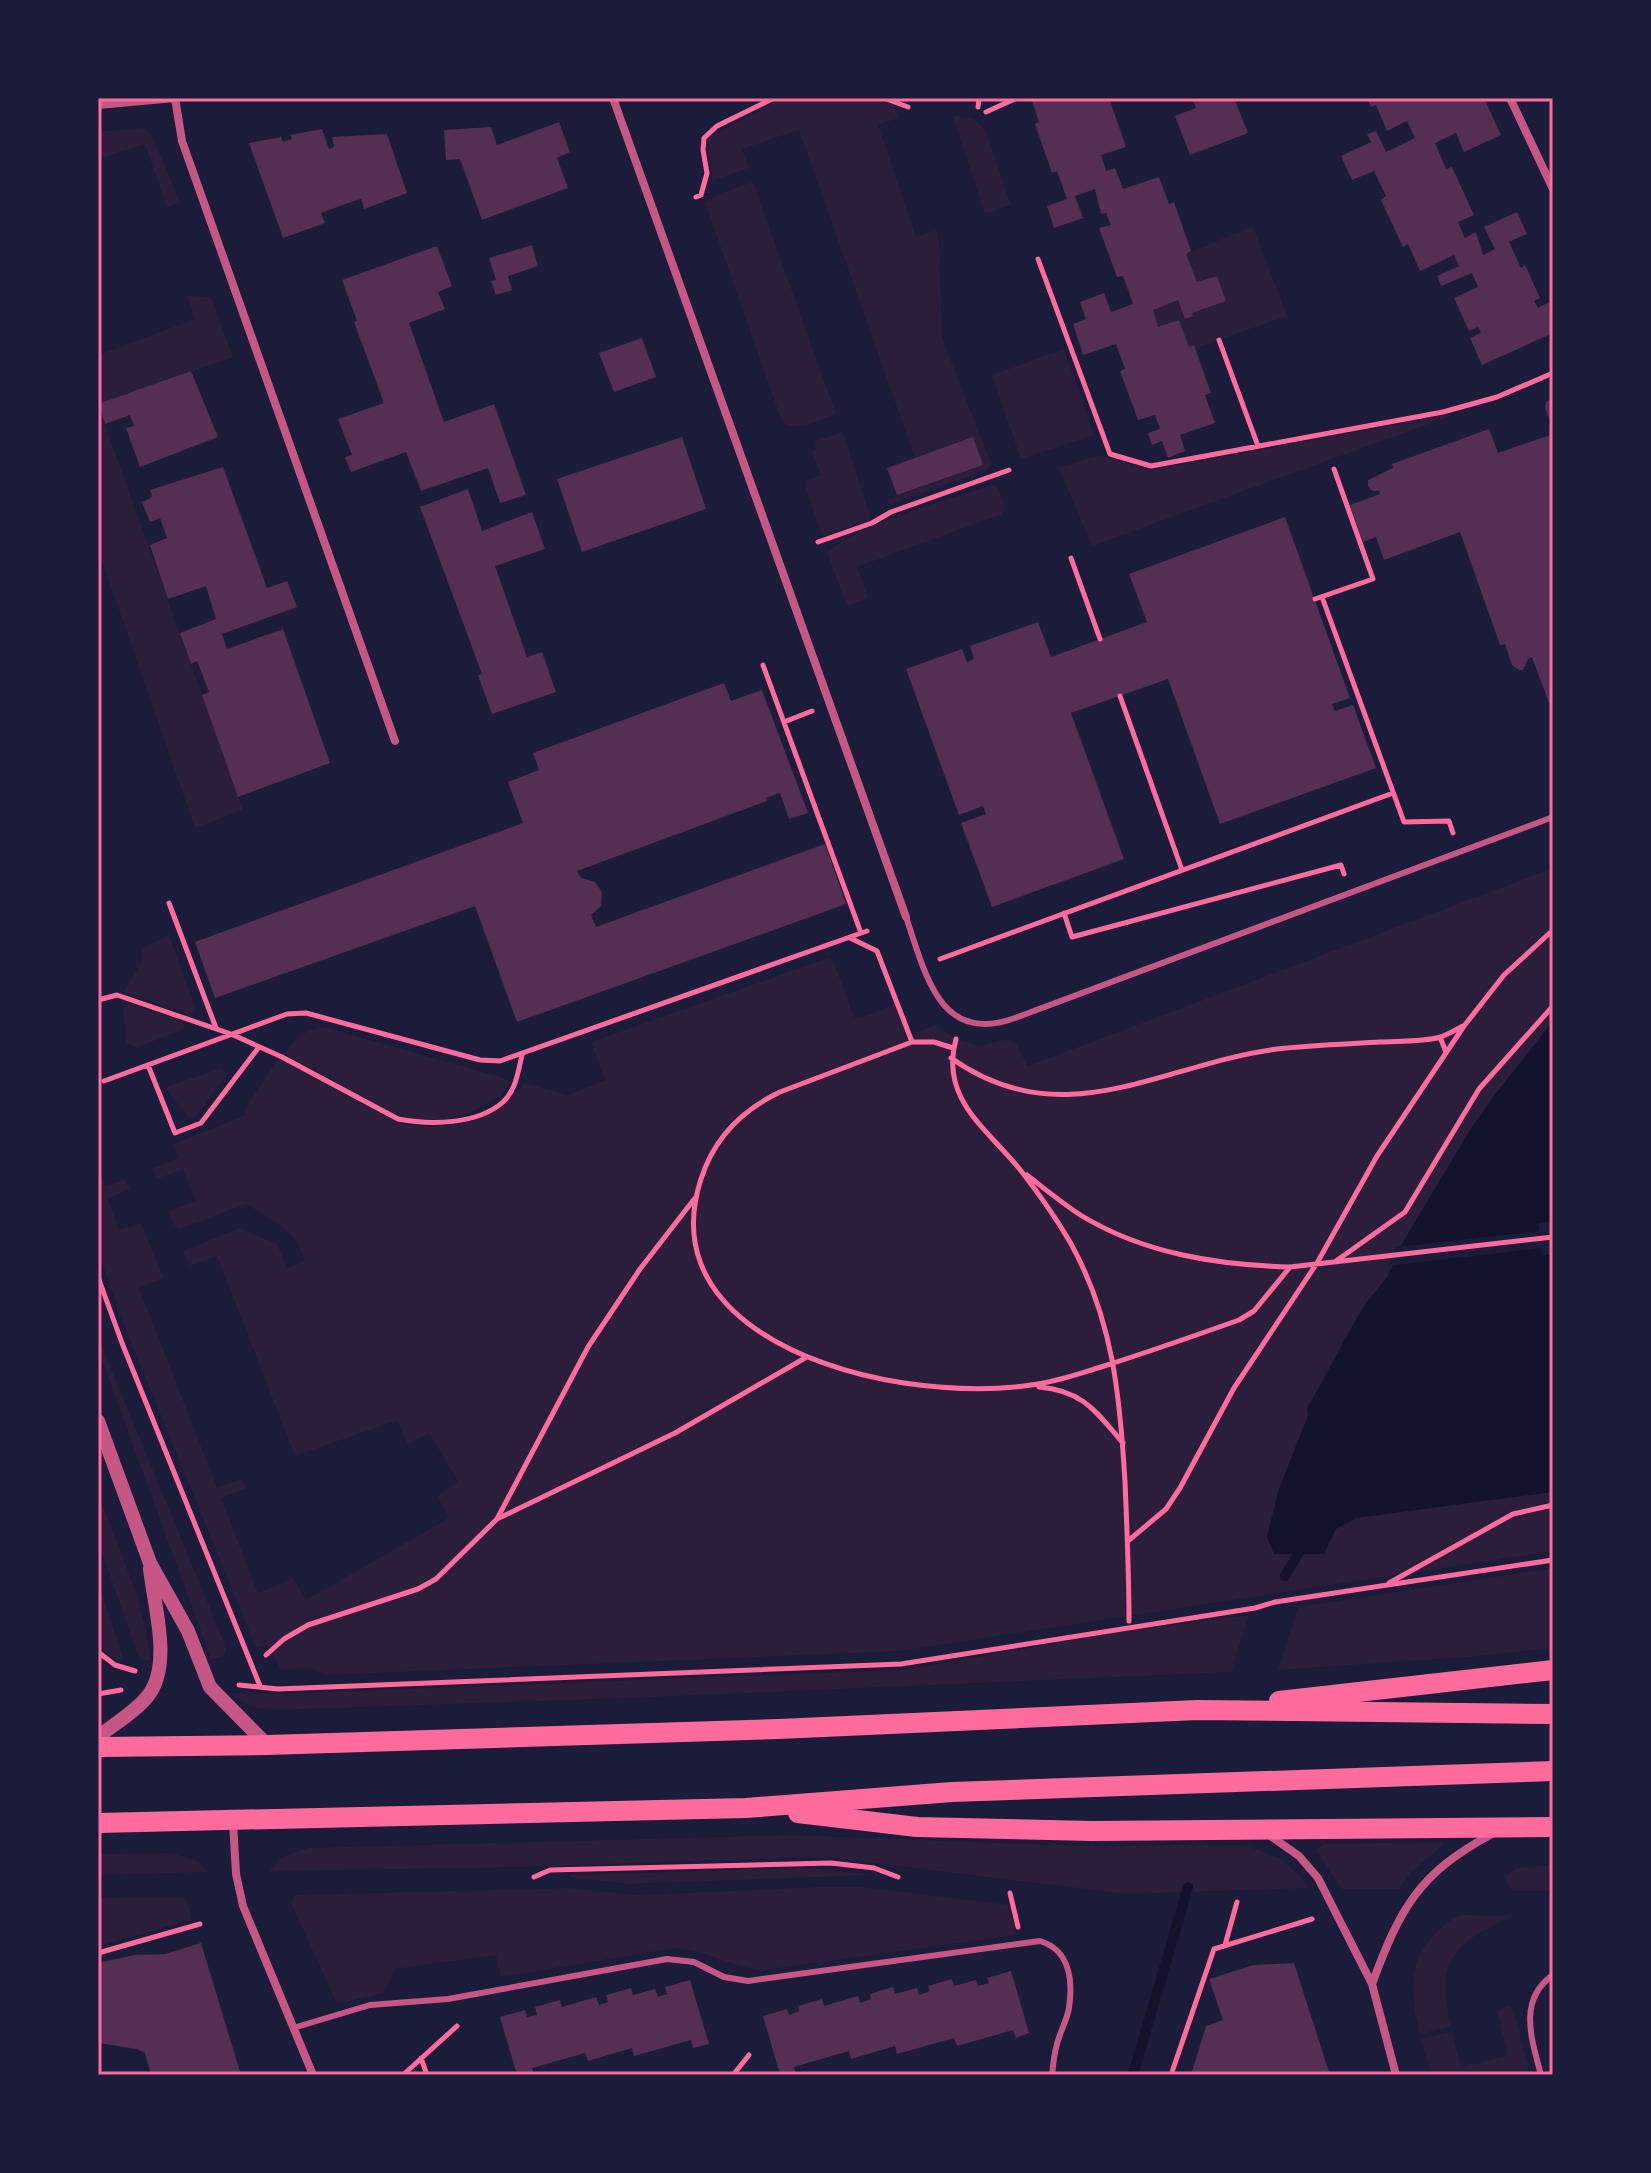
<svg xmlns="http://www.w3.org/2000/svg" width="1651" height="2173" font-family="'Roboto Serif',serif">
	<rect width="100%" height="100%" fill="#1b1b3a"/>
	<path fill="#2a1e3b" d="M782 98H891L898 118 878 125 916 237 937 230 939 241 942 338 992 465 987 470 889 505 887 499 983 465 973 438 915 458 799 130 742 149 749 168 712 181 706 142 710 137Z
		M958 116 974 119 986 131 1011 205 985 214 953 117Z
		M144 128 151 134 180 202 167 208 145 144 101 158 98 148V132Z
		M753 182 836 414 805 426H787L781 419 705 202 721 193Z
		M1253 226 1287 316 1196 348 1194 345 1189 347 1179 321 1158 327 1153 310 1178 300 1185 319 1193 316 1192 313 1226 301 1217 276 1197 282 1186 254Z
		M187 296 211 297 233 357 98 404V355L195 319Z
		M1064 349 1094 435 1021 459 992 375Z
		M98 405 243 810 195 828 98 549Z
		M1459 413 1092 546 1059 468 1099 455 1150 470Z
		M843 432 871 519 822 536 804 481 821 475 812 451 816 449 815 441Z
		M991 485 999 489 1004 505 1002 514 857 567 868 598 847 606 827 552C868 520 940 503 991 485Z
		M1553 868V1551L900 1651 327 1675 313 1669 281 1670 268 1645 256 1648 127 1332 98 1252V1170L105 1187 125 1179 130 1189 108 1199 119 1230 141 1223 164 1278 139 1288 217 1487 242 1479 246 1488 221 1498 258 1593 293 1578 306 1600 449 1518 437 1496 458 1481 429 1433 407 1445 398 1420 295 1456 217 1256 190 1266 183 1251 240 1228 277 1244 287 1268 305 1261C293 1227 276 1223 246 1204L179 1229 174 1225 168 1211 195 1201 183 1169 157 1179 153 1168 178 1158 173 1144 246 1115 244 1110 279 1058 397 1122C443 1134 496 1122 524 1083L568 1095 605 1080 591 1042 828 958 833 960 854 1017 861 1018 894 1004 906 1036 935 1025 956 1039 977 1046 1009 1039 1015 1042 1028 1066Z
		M169 935 196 1009 190 1015 123 992 140 966 143 948Z
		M129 1004 183 1021 184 1029 136 1048 126 1042 123 1008Z
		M323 1027 504 1078 509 1084 501 1096 469 1113 443 1119 411 1120 392 1113 285 1054C292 1038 306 1030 323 1027Z
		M222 1068 227 1074 195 1117H189L165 1089 168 1086Z
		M98 1337 224 1642 226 1652 221 1658 211 1659 98 1349Z
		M98 1493C114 1537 150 1617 150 1661L142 1660 138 1655 98 1541Z
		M1553 1568V1648L1468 1657 1278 1670 1298 1607Z
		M98 1582 123 1657 120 1662 98 1646Z
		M1249 1615 1231 1672 630 1698 275 1710 250 1707 228 1693 276 1694 902 1670 1126 1631Z
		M793 1835 1076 1846 1245 1845 1281 1859 1299 1875 1309 1888 1127 1894 833 1858 804 1857 522 1867 269 1871 282 1857 308 1848Z
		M1443 1842 1444 1844 1409 1874 1399 1889H1342L1316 1850 1324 1844Z
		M172 1853 198 1861 208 1872 98 1875V1854Z
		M1553 1865V1891H1513L1508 1886 1506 1877 1516 1868Z
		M811 1868 874 1875 628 1884 570 1877V1875Z
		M820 1887H864L1009 1905 1016 1935 764 1970C733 1968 706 1950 675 1948L500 1977 496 1955 395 1969 384 1993 337 2004 291 1903 295 1895 569 1888 635 1895Z
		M181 1897 187 1900 191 1920 98 1946V1898Z
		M1464 1915 1513 1916C1454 1943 1435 1960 1451 2026L1420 2034C1411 1997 1405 1965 1434 1935 1443 1925 1451 1918 1464 1915Z
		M1509 2006 1514 2011 1530 2075H1431L1421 2039 1452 2031 1461 2068 1508 2055 1498 2015 1499 2010Z"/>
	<path fill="#12122b" d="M1553 1021V1492L1356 1518 1336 1529 1324 1554H1274L1267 1537 1278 1492 1308 1415 1307 1409 1354 1323 1366 1303 1388 1276 1400 1247 1470 1130 1493 1097Z"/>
	<path fill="#1b1b3a" d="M1553 1221V1254L1542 1256 1541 1248 1388 1266 1396 1247 1539 1231 1538 1223Z"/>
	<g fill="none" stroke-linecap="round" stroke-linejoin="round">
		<path stroke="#12122b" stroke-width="10" d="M1285 1576 1302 1547
			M1133 2075 1188 1887"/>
	</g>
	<path fill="#542f53" d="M1031 98H1109L1126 147 1101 155 1106 171 1115 168 1123 189 1159 177 1169 204 1174 202 1191 251 1186 254 1197 282 1217 276 1226 301 1192 313 1193 316 1185 319 1178 300 1153 310 1158 327 1179 320 1189 347 1194 345 1211 393 1205 395 1215 423 1180 435 1185 451 1168 458 1162 441 1152 445 1148 433 1160 429 1155 415 1138 420 1120 371 1125 369 1116 344 1083 355 1073 324 1086 319 1080 302 1104 293 1111 312 1133 304 1123 276 1117 277 1099 228 1111 225 1106 213 1101 214 1095 189 1075 196 1083 218 1054 228 1047 206 1067 199 1057 171 1052 173 1035 124 1039 122Z
		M1192 98H1234L1248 133 1190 155 1175 116 1196 108Z
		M1367 98H1446L1447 101 1454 98H1484L1501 135 1464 152 1456 133 1435 143 1446 169 1452 167 1474 215 1458 222 1465 238 1476 232 1483 255 1495 249 1484 227 1517 212 1527 234 1509 242 1521 268 1525 265 1540 298 1534 301 1538 308 1549 302 1553 310V333L1482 365 1470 338 1481 333 1478 327 1469 331 1454 298 1478 287 1472 273 1441 286 1437 276 1459 266 1454 255 1420 271 1408 244 1403 247 1381 200 1386 196 1374 171 1352 180 1341 156 1371 142 1367 134 1376 131 1386 152 1415 138 1407 121 1387 131 1376 105 1371 107Z
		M559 122 570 152 557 158 568 188 482 220 460 159 446 160 444 130 491 127 497 145Z
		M322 129 329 149 334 147 332 137 387 134 407 193 364 209 361 199 348 203 321 213 325 223 283 238 249 143 281 137 283 142 292 139 290 135Z
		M532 245 538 266 508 276 512 290 496 295 491 281 496 280 489 258Z
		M437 246 452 286 438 292 445 309 409 323 444 422 494 404 526 495 500 503 488 468 421 491 406 452 351 472 345 457 352 455 338 419 384 403 354 322 357 321 342 280Z
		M642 338 656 377 614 392 599 353Z
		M191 371 218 437 140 467 126 428 134 426 130 415 105 424 98 404Z
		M1553 399V427L1545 408 1546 402Z
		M1489 429 1498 453 1553 434V702L1549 703 1532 657 1528 659 1523 670H1519L1512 665 1505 644 1500 645 1460 532 1384 560 1376 537 1363 542 1350 505 1380 494 1379 491H1372L1368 486V480L1393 468 1392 464Z
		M682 437 706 509 582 552 557 479Z
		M973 437 983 465 897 495 887 468Z
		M223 467 267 588 287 581 297 607 222 634 227 649 283 629 330 763 238 797 202 695 209 692 197 661 191 664 180 633 216 619 206 586 168 599 150 545 167 538 160 518 150 522 142 502 152 497 150 490Z
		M468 489 482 531 532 512 545 549 495 566 527 657 542 652 556 692 492 714 478 675 482 674 420 507Z
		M1285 517 1350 698 1332 704 1335 711 1353 705 1376 768 1220 824 1168 679 1071 713 1124 859 992 907 961 823 986 814 983 806 959 815 906 669 962 649 967 662 974 659 970 646 1038 622 1051 657 1147 622 1129 574Z
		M724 683 731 701 762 690 808 813 789 819 780 793 766 798 767 801 577 871 581 878 595 882 602 892 601 906 591 915 596 927 825 844 846 904 517 1022 475 906 215 998 195 942 523 823 508 782 539 770 533 753Z
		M201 1943 241 2075H151L145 2053 137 2049 98 2043V1963L134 1955 165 1954Z
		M1294 1963 1330 2075H1191L1206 2026 1223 2020 1209 1979 1254 1965Z
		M1011 1971 1029 2033 1016 2038 1013 2030 957 2046 954 2038 897 2054 895 2046 851 2059 849 2051 794 2067 796 2075H780L763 2016 787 2009 789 2015 799 2011 798 2006 822 1999 824 2006 858 1996 860 2003 871 1999 870 1994 893 1987 895 1994 917 1988 919 1995 930 1991 928 1986 952 1979 954 1986 976 1980 978 1986 989 1983 987 1978Z
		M690 1980 709 2044 693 2048 691 2040 634 2056 632 2048 588 2061 585 2053 532 2068 534 2075H517L500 2017 525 2010 527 2017 537 2015 535 2007 560 2000 562 2007 596 1997 599 2005 608 2002 606 1995 631 1988 633 1995 655 1989 658 1997 667 1994 665 1987Z"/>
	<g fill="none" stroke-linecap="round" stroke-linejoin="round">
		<path stroke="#ff6b9d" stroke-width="5" d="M884 98 908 107
			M978 107 979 98
			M986 112 1017 98
			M696 197 701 195 707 173 703 150 704 138 717 126 774 98
			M1038 259 1110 454 1151 466 1443 412 1497 397 1553 373
			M1219 340 1258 446
			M818 542 872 523 891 512 1009 470
			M1071 558 1100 639
			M1322 597 1404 822 1449 821 1453 833
			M1315 599 1373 579 1334 469
			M763 665 861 933
			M1120 696 1182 870
			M784 722 812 711
			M169 903 216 1028
			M1064 913 1072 937 1341 865 1344 874
			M850 938 877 951 912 1042
			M940 959 1393 793
			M98 1000 117 995 231 1034 282 1057 398 1119C430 1125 477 1125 503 1102 516 1090 518 1072 522 1055
			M1440 1037 1446 1052
			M956 1039C939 1100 989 1130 1022 1172 1039 1194 1056 1218 1070 1242 1113 1319 1120 1396 1125 1482 1127 1528 1129 1574 1129 1621
			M953 1048 934 1042H912L780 1092C742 1110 714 1138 701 1179 659 1308 802 1368 904 1383 945 1389 991 1391 1031 1385 1056 1382 1078 1374 1101 1367 1148 1352 1194 1336 1239 1320L1254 1311 1290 1267
			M951 1058C1064 1138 1161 1064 1277 1049 1311 1045 1346 1044 1380 1042 1400 1041 1422 1042 1441 1037 1448 1034 1456 1030 1463 1026
			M148 1065 175 1133 201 1123 259 1047
			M104 1081 287 1014 306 1013 480 1060 500 1061 867 931
			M1027 1175C1045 1189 1063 1204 1082 1216 1145 1254 1218 1265 1290 1267L1553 1237
			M1336 1261 1405 1212 1479 1089 1553 1006
			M98 1277 122 1343 260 1686
			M1039 1387C1084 1391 1096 1412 1123 1443
			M499 1518 675 1433 805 1358
			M1128 1541 1166 1509 1180 1488 1234 1388 1317 1263 1377 1156 1464 1026 1504 975 1553 930
			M1389 1583 1513 1514 1553 1505
			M98 1652 115 1665 135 1671
			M266 1655 284 1639 308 1625 418 1589 436 1579 497 1519 588 1347 640 1269 695 1198
			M239 1685 278 1689 901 1664 1255 1608 1275 1602 1553 1560
			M98 1694 121 1690
			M534 1877 550 1870 831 1863 874 1868 898 1877
			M1010 1893 1018 1927
			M1225 1945 1237 1902
			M98 1953 200 1924
			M421 2058 427 2075
			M403 2075 457 2026
			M733 2075 749 2055
			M1171 2075 1214 1949 1312 1919"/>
		<path stroke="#c65784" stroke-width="6" d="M906 917C925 972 939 1046 1015 1018L1553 817
			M293 2028 370 2005 448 1999 667 1959 694 1962 724 1977 748 1981 1040 1941C1070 1950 1073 1981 1069 2008 1067 2020 1060 2032 1057 2044 1054 2054 1053 2065 1052 2075
			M1541 2075C1532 2040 1517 2000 1553 1975"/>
		<path stroke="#c65784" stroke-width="8" d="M175 98 182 141 395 741
			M613 98 906 917
			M1510 98 1553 189
			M98 105 175 98
			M233 1822 236 1874 243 1906 313 2075
			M1269 1835 1299 1856 1318 1878 1372 1984 1396 2075
			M1372 1984C1400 1908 1419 1873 1492 1834"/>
		<path stroke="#c65784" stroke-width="14" d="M98 1421 150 1563 188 1631 210 1687 267 1745
			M98 1737C114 1724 134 1713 147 1697 173 1666 154 1606 150 1569"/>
		<path stroke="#ff6b9d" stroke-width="20" d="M1279 1701 1553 1670
			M98 1747 267 1745 779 1729 1197 1710 1553 1714
			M798 1813 917 1827 1092 1831 1553 1827
			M98 1823 746 1808 952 1792 1553 1771"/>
	</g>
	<rect width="1651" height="2173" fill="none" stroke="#1b1b3a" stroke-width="200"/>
	<rect x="100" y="100" width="1451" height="1973" fill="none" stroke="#ff6b9d" stroke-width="3"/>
</svg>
